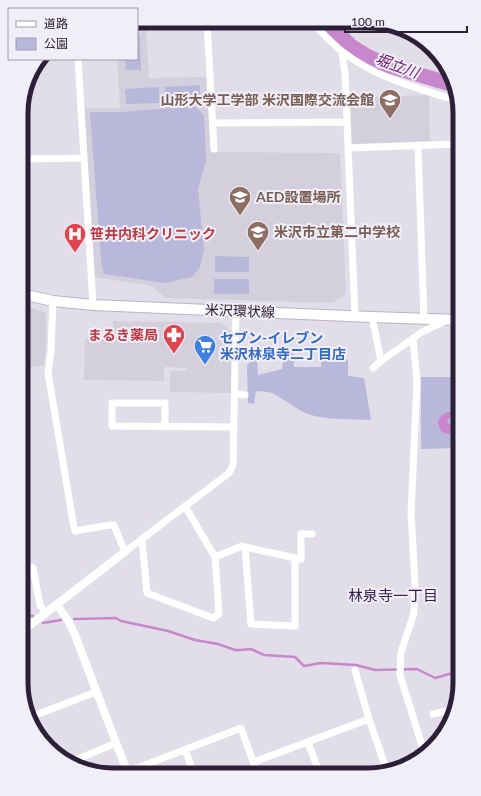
<svg xmlns="http://www.w3.org/2000/svg" width="481" height="796" font-family="Lato,'Noto Sans JP',sans-serif">
	<rect width="100%" height="100%" fill="#e2dee9"/>
	<path fill="#d4cfdd" d="M137 21H146L149 78 206 77 211 152 340 153 346 293 333 303 166 298 152 286 94 277 82 108H120L117 59H137Z
		M429 95 430 141 352 144 350 98Z
		M22 198H27L29 249 22 250Z
		M21 304 46 313V349L44 365 21 368Z
		M113 321 221 323 233 332 232 393 170 392V371H187V368L164 367V381L84 380 85 339 113 340Z"/>
	<path fill="#b9b7da" d="M137 35H140L141 70H126L125 59H137Z
		M200 85V100L166 102 165 87Z
		M159 87 160 103 126 104 125 89Z
		M194 106 204 115 206 161 198 189 204 250 200 267 192 277 165 283 104 274 101 261 90 112H121Z
		M215 256 249 257V272H215Z
		M214 279H249V294H214Z
		M262 348 266 354 257 357 258 375 282 369 284 353 293 352 294 367H321V354H331L348 360V376L364 378 371 420C353 419 332 420 315 416 299 413 287 400 272 393 267 391 261 392 256 391L254 404 248 403 247 366 255 354Z
		M421 377H460V448L421 449Z"/>
	<path fill="#c887cd" d="M448 412H452L460 415V425L456 426 454 425 455 423 454 419 449 418 447 420 448 423 455 427 453 432 449 434C439 432 440 430 438 421L442 415Z"/>
	<g fill="none" stroke-linecap="round" stroke-linejoin="round">
		<path stroke="#c887cd" stroke-width="2.5" d="M21 615 33 616
			M74 619 116 618 121 621 168 631 195 640 218 644 235 650H240L251 649 264 655 295 657 304 666 321 663 356 665 375 670 417 669 435 678 460 671
			M43 623 61 620"/>
		<path stroke="#c887cd" stroke-width="15" d="M326 22 351 46 367 56 383 64 454 85"/>
		<g stroke="#bbb2c8" stroke-width="12">
			<path id="secondary" d="M22 294 53 301 93 305 372 317 460 320"/>
		</g>
		<path stroke="#fff" stroke-width="7" d="M207 22 214 149
			M312 22C322 32 332 44 343 52 376 78 418 88 458 101
			M369 24V23
			M342 52 345 74 355 316
			M78 59 93 305
			M213 123 347 122
			M418 146 424 319
			M348 148 460 144
			M22 159 84 158
			M53 301 51 351 48 373 74 528 75 531 110 525H114L122 545 126 551 229 473 233 465 236 311
			M372 317 381 361
			M413 338 417 382 411 513 415 583 414 613 401 652 400 675 424 752
			M373 368 381 361 422 332 445 321
			M235 394 245 395
			M165 426V403H112V426L234 427
			M185 506 215 557 242 546 245 547 295 558V626L251 624 245 547
			M142 540 147 593 213 618 219 614 215 557
			M295 560 301 559V534H312
			M21 566 31 567 33 568 40 605 46 613
			M355 670 369 719 387 771
			M433 714 452 710
			M28 718 96 692
			M308 742 320 775
			M185 749 194 774
			M71 762 116 743
			M254 762 369 719
			M127 772 241 728 258 775"/>
		<path stroke="#fff" stroke-width="8" d="M57 605 69 622 75 635 128 774
			M21 632 126 551"/>
		<use href="#secondary" stroke="#fff" stroke-width="10"/>
	</g>
	<defs>
		<g id="university-pin" transform="scale(1.15)"><path d="M0 17L-7.5 6A9.5 9.5 0 1 1 7.5 6Z" fill="#8d6e63" stroke="#f0eef6"/><path d="M0-5L7-2L0 1L-7-2ZM-4 1L0 2.5L4 1V4Q0 6-4 4Z" fill="#fff"/></g>
		<g id="school-pin" transform="scale(1.15)"><path d="M0 17L-7.5 6A9.5 9.5 0 1 1 7.5 6Z" fill="#8d6e63" stroke="#f0eef6"/><path d="M0-5L7-2L0 1L-7-2ZM-4 1L0 2.5L4 1V4Q0 6-4 4Z" fill="#fff"/></g>
		<g id="hospital-pin" transform="scale(1.15)"><path d="M0 17L-7.5 6A9.5 9.5 0 1 1 7.5 6Z" fill="#e0444e" stroke="#f0eef6"/><path d="M-5-5h3v3.5h4V-5h3V5h-3V1.5h-4V5h-3Z" fill="#fff"/></g>
		<g id="pharmacy-pin" transform="scale(1.15)"><path d="M0 17L-7.5 6A9.5 9.5 0 1 1 7.5 6Z" fill="#e0444e" stroke="#f0eef6"/><path d="M-2-6h4v4h4v4h-4v4h-4v-4h-4v-4h4Z" fill="#fff"/></g>
		<g id="supermarket-pin" transform="scale(1.15)"><path d="M0 17L-7.5 6A9.5 9.5 0 1 1 7.5 6Z" fill="#3f7fe0" stroke="#f0eef6"/><path d="M-6-5.5h2.5l.6 2H6L4.5 2H-2.5L-4.4-4H-6ZM-1.5 3.2a1.3 1.3 0 1 0 .1 0ZM3 3.2a1.3 1.3 0 1 0 .1 0Z" fill="#fff"/></g>
	</defs>
	<g fill-rule="evenodd">
		<use href="#university-pin" x="390" y="100"/>
		<use href="#school-pin" x="240" y="197"/>
		<use href="#school-pin" x="258" y="232"/>
		<use href="#hospital-pin" x="75" y="234"/>
		<use href="#pharmacy-pin" x="174" y="335"/>
		<use href="#supermarket-pin" x="205" y="346"/>
	</g>
	<g text-anchor="middle" stroke-width="4" stroke-linejoin="round" paint-order="stroke">
		<g font-size="14" font-weight="bold" fill="#785e54" stroke="#f0eef6" text-anchor="start">
			<text x="374" y="105" text-anchor="end">山形大学工学部 米沢国際交流会館</text>
			<text x="256" y="202">AED設置場所</text>
			<text x="274" y="237">米沢市立第二中学校</text>
		</g>
		<g font-size="14" font-weight="bold" fill="#be3a42" stroke="#f0eef6" text-anchor="start">
			<text x="90" y="239">笹井内科クリニック</text>
			<text x="158" y="340" text-anchor="end">まるき薬局</text>
		</g>
		<g font-size="14" fill="#2c2038" stroke="#f0eef6">
			<text transform="translate(240 311) rotate(2)" y="5">米沢環状線</text>
		</g>
		<g font-size="14" font-weight="bold" fill="#366cbe" stroke="#f0eef6" text-anchor="start">
			<text x="220" y="343">セブン-イレブン<tspan x="220" dy="16">米沢林泉寺二丁目店</tspan></text>
		</g>
		<g font-size="15" font-style="italic" fill="#6c1d71" stroke="#f0eef6">
			<text transform="translate(397 66) rotate(20)" y="5">堀立川</text>
		</g>
		<g font-size="15" fill="#341d49" stroke="#f0eef6">
			<text x="393" y="601">林泉寺一丁目</text>
		</g>
	</g>
	<path d="M0 0H481V796H0ZM113 28H368A85 85 0 0 1 453 113V683A85 85 0 0 1 368 768H113A85 85 0 0 1 28 683V113A85 85 0 0 1 113 28Z" fill="#f0eef6" fill-rule="evenodd"/>
	<path fill="none" stroke="#2c2038" stroke-width="5" d="M113 28H368A85 85 0 0 1 453 113V683A85 85 0 0 1 368 768H113A85 85 0 0 1 28 683V113A85 85 0 0 1 113 28Z"/>
	<rect x="8" y="8" width="130" height="52" fill="#f0eef6" stroke="#a29caa"/>
	<rect x="16" y="21" width="20" height="6" fill="#ffffff" stroke="#a29caa"/>
	<text x="44" y="28" font-size="12" fill="#2c2038">道路</text>
	<rect x="16" y="38" width="20" height="12" fill="#b9b7da" stroke="#a29caa"/>
	<text x="44" y="48" font-size="12" fill="#2c2038">公園</text>
	<path d="M345 26v6h122v-6" fill="none" stroke="#2c2038" stroke-width="2"/>
	<text x="351" y="26" font-size="12" fill="#2c2038" stroke="#f0eef6" stroke-width="3" paint-order="stroke">100 m</text>
</svg>
